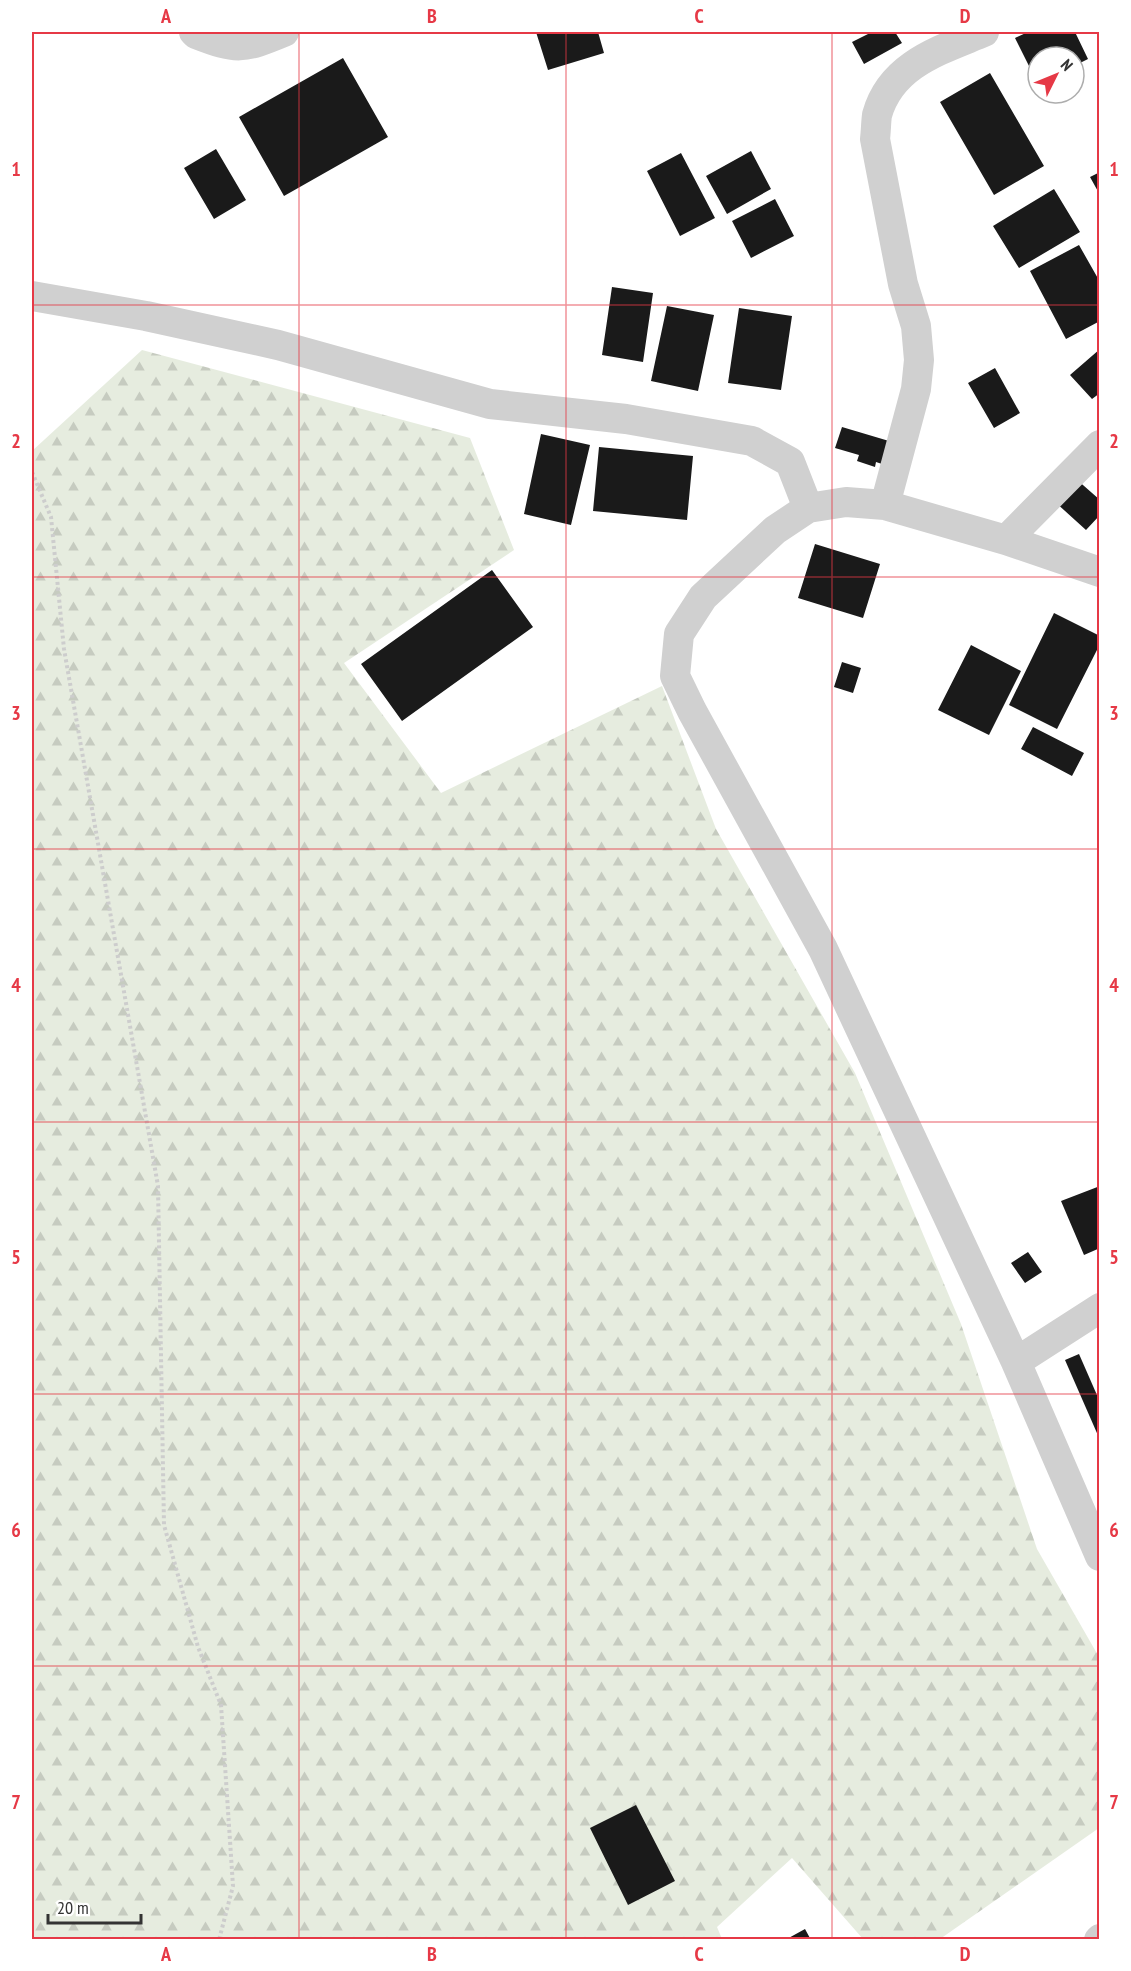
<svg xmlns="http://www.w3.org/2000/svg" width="1131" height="1971" font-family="'PT Sans Narrow',sans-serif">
	<defs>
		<pattern id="forest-firs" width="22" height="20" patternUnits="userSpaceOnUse" patternTransform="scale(1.5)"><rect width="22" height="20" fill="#e6ecdf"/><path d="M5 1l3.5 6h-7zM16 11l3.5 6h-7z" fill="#c6cbc0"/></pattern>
	</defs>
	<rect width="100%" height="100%" fill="#fff"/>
	<path fill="url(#forest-firs)" d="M142 350 470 438 514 550 344 663 441 793 662 686 716 829 855 1073 961 1324 1037 1549 1099 1657V1828L940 1939H863L792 1858 717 1927 722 1939 32 1940V451Z"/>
	<path fill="#1a1a1a" d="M536 32H598L604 53 548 70Z
		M872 32H895L902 43 864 64 852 42Z
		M1028 32H1075L1088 59 1074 66V57H1038V84L1015 38Z
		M343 58 388 137 284 196 239 117Z
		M990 73 1044 166 994 195 940 102Z
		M216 149 246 200 214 219 184 168Z
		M751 151 771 189 727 214 706 176Z
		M681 153 715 218 680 236 647 171Z
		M1100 172V195L1090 177Z
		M1054 189 1080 232 1019 268 993 226Z
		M775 199 794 236 751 258 732 221Z
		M1079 245 1100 282V321L1066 339 1030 271Z
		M612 287 653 293 643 362 602 355Z
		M667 306 714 315 698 391 651 381Z
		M739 308 792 316 781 390 728 383Z
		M1100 349V393L1092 399 1070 375Z
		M995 368 1020 413 994 428 968 383Z
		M842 427 889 441 882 464 876 462 875 467 857 461 859 455 835 448Z
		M541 434 590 445 571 525 524 514Z
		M599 447 693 456 687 520 593 511Z
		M1075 478 1100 500V515L1086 530 1054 501Z
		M815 544 880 564 863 618 798 598Z
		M492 570 533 627 402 721 361 664Z
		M1054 613 1100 636V644L1057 729 1009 705Z
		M971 645 1021 671 989 735 938 710Z
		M842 662 861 668 853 693 834 687Z
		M1033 727 1084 753 1072 776 1021 749Z
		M1100 1186V1248L1084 1255 1061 1201Z
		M1028 1252 1042 1272 1025 1283 1011 1263Z
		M1079 1354 1100 1402V1440L1065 1360Z
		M636 1805 675 1881 628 1905 590 1828Z
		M805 1929 811 1940H785Z"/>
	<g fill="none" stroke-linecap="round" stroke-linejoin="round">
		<path stroke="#cdcdcd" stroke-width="4" stroke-dasharray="3 3" stroke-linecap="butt" d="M32 472 51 517 64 649 158 1186 164 1525 198 1647 221 1705 233 1886 219 1940"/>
		<path stroke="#d0d0d0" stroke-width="30" d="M194 32 196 34C237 50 243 49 284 32
			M32 296 146 316 278 345 490 404 626 419 752 441 790 462 808 508
			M885 505 916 389 919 360 916 326 903 284 875 139C876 131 876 122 877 115 891 64 941 50 984 32
			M1006 540 1100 445
			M1100 572 1006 540 885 505 846 502 808 508 775 530 703 597 679 634 675 676 692 711 823 949 1016 1362 1100 1556
			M1016 1362 1100 1308
			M1099 1940 1100 1939"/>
	</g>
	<path fill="none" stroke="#e63946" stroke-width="1.5" stroke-opacity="0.55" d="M299 32V1940M566 32V1940M832 32V1940M32 305H1100M32 577H1100M32 849H1100M32 1122H1100M32 1394H1100M32 1666H1100"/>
	<rect width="1131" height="1971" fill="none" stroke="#ffffff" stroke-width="66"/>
	<g transform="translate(1056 75) rotate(47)"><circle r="28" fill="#ffffff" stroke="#adadad" stroke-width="1.5"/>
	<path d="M0-4.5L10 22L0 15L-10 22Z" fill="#e63946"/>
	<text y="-9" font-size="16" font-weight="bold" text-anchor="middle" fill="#333333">N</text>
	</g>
	<path d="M48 1914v9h93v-9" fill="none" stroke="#333333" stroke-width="3"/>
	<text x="57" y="1914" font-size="18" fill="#333333" stroke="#ffffff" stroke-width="4.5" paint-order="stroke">20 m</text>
	<rect x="33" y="33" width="1065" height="1905" fill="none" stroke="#e63946" stroke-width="2"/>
	<g font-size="20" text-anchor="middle" font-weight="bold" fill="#e63946">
		<text x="166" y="23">A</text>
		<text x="432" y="23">B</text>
		<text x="699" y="23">C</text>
		<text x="965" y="23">D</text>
		<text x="16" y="176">1</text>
		<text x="1114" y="176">1</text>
		<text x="16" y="448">2</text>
		<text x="1114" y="448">2</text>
		<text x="16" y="720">3</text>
		<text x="1114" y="720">3</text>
		<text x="16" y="992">4</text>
		<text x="1114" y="992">4</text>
		<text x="16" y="1264">5</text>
		<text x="1114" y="1264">5</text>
		<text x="16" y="1537">6</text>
		<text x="1114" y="1537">6</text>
		<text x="16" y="1809">7</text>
		<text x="1114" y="1809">7</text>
		<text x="166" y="1961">A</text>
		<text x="432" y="1961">B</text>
		<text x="699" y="1961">C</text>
		<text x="965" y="1961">D</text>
	</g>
</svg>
